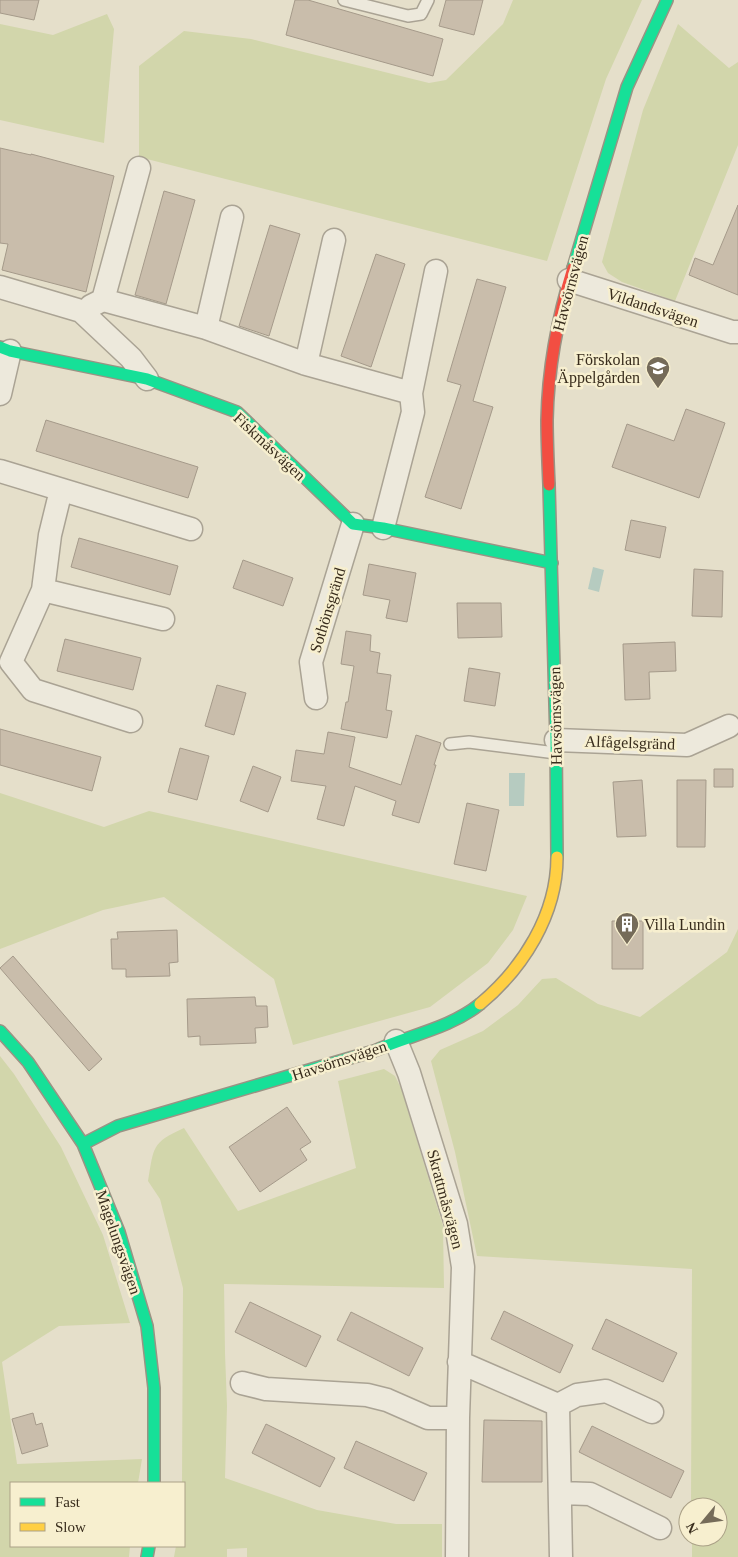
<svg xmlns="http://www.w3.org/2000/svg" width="738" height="1557" font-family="Georgia,serif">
	<rect width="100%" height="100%" fill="#e5dfca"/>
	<path fill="#d2d6ab" d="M513 0H642L606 79 547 261 139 157V66L184 31 251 39 429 83 446 80 503 24Z
		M107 14 114 29 104 143 0 120V24L53 35Z
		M678 24 729 68 738 62V145L675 301 622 282 608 273 602 262 643 110Z
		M0 793 104 827 149 811 527 896 513 930 488 963 430 1007 293 1045 274 979 164 897 103 910 0 949Z
		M738 929V1557H692V1537H718V1507H691L692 1269 477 1256 455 1152 431 1061 440 1050 483 1031 518 1005 542 979 556 978 598 1004 640 1017 727 952Z
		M0 1056 14 1074 61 1147 103 1235 130 1323 59 1326 2 1362 17 1464 142 1459 138 1483H11V1546H130L129 1557H0Z
		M384 1069 395 1076 401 1088 443 1226 444 1288 224 1284 225 1353 227 1406 225 1478 317 1510 396 1524H442V1557H247V1548L227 1549V1557H174L176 1546H184V1483H182L183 1288 160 1199 148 1181C154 1147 151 1143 184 1128L238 1211 356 1168 338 1081Z"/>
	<path fill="#b6cbc0" d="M593 567 604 570 599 592 588 589Z
		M509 773H525L524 806H509Z"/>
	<path fill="#c9bdab" stroke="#a59a8a" d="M0 0H39L34 20 0 13Z
		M295 0H308L443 39 433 76 286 35Z
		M446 0H483L474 35 439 26Z
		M0 148 31 155V154L114 176 86 292 2 270 8 244 0 243Z
		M164 191 195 200 166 304 135 295Z
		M738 205V295L689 275 695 258 713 265Z
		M270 225 300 234 269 336 239 326Z
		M376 254 405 264 371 367 341 356Z
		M477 279 506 287 473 401 493 407 461 509 425 497 461 385 447 381Z
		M686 409 725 423 699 498 612 467 627 424 674 441Z
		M46 420 198 467 188 498 36 451Z
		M631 520 666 527 660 558 625 550Z
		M79 538 178 566 170 595 71 567Z
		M243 560 293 578 283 606 233 588Z
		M369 564 416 573 407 622 386 618 390 600 363 595Z
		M694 569 723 571 722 617 692 616Z
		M457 603H501L502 637 458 638Z
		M346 631 371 635 370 651 380 653 377 673 391 675 386 710 392 711 387 738 341 729 346 702H348L354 666 341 664Z
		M65 639 141 658 133 690 57 671Z
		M675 642 676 671 649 672 650 699 625 700 623 644Z
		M469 668 500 673 495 706 464 701Z
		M217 685 246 693 234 735 205 726Z
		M0 729 101 757 92 791 0 765Z
		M328 732 355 737 349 767 401 785 416 735 441 743 434 765H436L419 823 392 815 396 801 355 786 344 826 317 819 326 786 291 781 296 750 324 754Z
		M180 748 209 756 197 800 168 792Z
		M253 766 281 777 268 812 240 801Z
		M714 769H733V787H714Z
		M642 780 646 836 617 837 613 782Z
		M677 780H706L705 847H677Z
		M467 803 499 810 486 871 454 864Z
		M612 921H643V969H612Z
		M177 930 178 962 169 963 170 976 126 977V969H112L111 939H118L117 932Z
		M13 956 102 1059 89 1071 0 968Z
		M255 997 256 1006H267L268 1027 255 1028 256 1043 200 1045V1036L188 1037 187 999Z
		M287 1107 311 1142 300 1149 307 1160 260 1192 229 1147Z
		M250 1302 321 1336 306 1367 235 1332Z
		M504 1311 573 1345 560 1373 491 1339Z
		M351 1312 423 1348 409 1376 337 1340Z
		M606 1319 677 1353 663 1382 592 1349Z
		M33 1413 36 1425 42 1423 48 1446 22 1454 12 1419Z
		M484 1420 542 1421V1482H482Z
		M266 1424 335 1458 320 1487 252 1453Z
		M592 1426 684 1471 671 1498 579 1452Z
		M356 1441 427 1473 414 1501 344 1468Z"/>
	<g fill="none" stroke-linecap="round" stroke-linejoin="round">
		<g stroke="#aaa394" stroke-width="14">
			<path id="lane" d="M344 0 408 16 421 14 428 0
				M450 744 469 742 556 753"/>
		</g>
		<g stroke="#aaa394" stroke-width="25">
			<path id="street" d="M569 280 732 332H738
				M0 287 81 311 131 358 147 379
				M103 300 206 328 232 217
				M91 306 103 300 139 168
				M206 328 306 364 334 240
				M306 364 411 393
				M0 394 10 351
				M0 471 191 529
				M61 490 50 535 43 590 11 662 33 690 131 721
				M383 528 413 412 411 393 436 271
				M43 590 163 619
				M316 698 311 662 353 524
				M556 740 687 745 729 726
				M396 1041 409 1073 456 1224 463 1267 458 1418 457 1557
				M459 1362 558 1405 577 1395 606 1391 652 1412
				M242 1383 266 1389 367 1395 387 1400 428 1418H458
				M558 1405 561 1557
				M560 1493 590 1494 660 1528"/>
		</g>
		<g stroke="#9a9384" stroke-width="14">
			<path id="fast" d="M573 268 627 87 667 0
				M0 347 10 351 147 379 237 412 353 524 383 528 552 563
				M549 485 556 740 557 857
				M0 1031 28 1062 83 1144 119 1232 147 1326 154 1388V1483
				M83 1144 118 1126 374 1051C409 1035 449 1029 480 1004
				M147 1557 149 1546"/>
		</g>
		<g stroke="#9a9384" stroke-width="14">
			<path id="slow" d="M480 1004C523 968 557 915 557 857"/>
		</g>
		<g stroke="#9a9384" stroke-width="14">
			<path id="jam" d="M549 485C548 463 547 441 547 420 548 369 558 316 573 268"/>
		</g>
		<use href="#lane" stroke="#ede9dc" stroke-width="11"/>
		<use href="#street" stroke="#ede9dc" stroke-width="22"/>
		<use href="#fast" stroke="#16e098" stroke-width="11"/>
		<use href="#slow" stroke="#ffcf43" stroke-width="11"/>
		<use href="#jam" stroke="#f24e42" stroke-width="11"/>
	</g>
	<defs>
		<g id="school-pin" transform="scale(1.25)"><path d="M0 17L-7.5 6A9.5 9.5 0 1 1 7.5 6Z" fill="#756b59" stroke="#f7efcf"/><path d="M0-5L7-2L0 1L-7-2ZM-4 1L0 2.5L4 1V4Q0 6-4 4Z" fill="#fff"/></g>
		<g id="building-pin" transform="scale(1.25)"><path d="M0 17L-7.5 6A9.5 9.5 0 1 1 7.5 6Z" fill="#756b59" stroke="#f7efcf"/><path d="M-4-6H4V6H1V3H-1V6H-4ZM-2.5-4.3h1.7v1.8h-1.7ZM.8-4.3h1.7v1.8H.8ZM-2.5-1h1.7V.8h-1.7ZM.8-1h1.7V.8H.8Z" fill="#fff"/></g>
	</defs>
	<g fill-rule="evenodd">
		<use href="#school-pin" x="658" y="368"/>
		<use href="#building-pin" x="627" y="924"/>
	</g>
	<g text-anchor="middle" stroke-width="5" stroke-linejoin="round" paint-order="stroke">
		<g font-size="16" fill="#382c1c" stroke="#f7efcf">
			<text transform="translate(570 283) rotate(-75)" y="6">Havsörnsvägen</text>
			<text transform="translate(653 307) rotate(18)" y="6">Vildandsvägen</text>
			<text transform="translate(270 446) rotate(43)" y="6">Fiskmåsvägen</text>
			<text transform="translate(327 610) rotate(-73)" y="6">Sothönsgränd</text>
			<text transform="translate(555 716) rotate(-91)" y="6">Havsörnsvägen</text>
			<text transform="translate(630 742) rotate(2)" y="6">Alfågelsgränd</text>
			<text transform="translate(339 1060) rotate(-18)" y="6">Havsörnsvägen</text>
			<text transform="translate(446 1199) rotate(75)" y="6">Skrattmåsvägen</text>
			<text transform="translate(119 1242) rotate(71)" y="6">Magelungsvägen</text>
		</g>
		<g font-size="16" fill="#382c1c" stroke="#f7efcf" text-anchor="end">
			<text x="640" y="365">Förskolan<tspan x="640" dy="18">Äppelgården</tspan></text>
			<text x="644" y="930" text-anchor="start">Villa Lundin</text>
		</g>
	</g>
	<rect x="10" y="1482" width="175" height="65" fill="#f7efcf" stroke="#aba187"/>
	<rect x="20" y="1498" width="25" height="8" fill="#16e098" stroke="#aba187"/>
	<text x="55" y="1507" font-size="15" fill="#382c1c">Fast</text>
	<rect x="20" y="1523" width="25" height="8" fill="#ffcf43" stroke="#aba187"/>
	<text x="55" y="1532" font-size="15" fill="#382c1c">Slow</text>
	<g transform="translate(703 1522) rotate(241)"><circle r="24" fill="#f7efcf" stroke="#aba187"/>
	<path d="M0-4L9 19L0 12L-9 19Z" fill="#756b59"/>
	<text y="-8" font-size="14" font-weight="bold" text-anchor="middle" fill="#382c1c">N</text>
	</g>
</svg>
